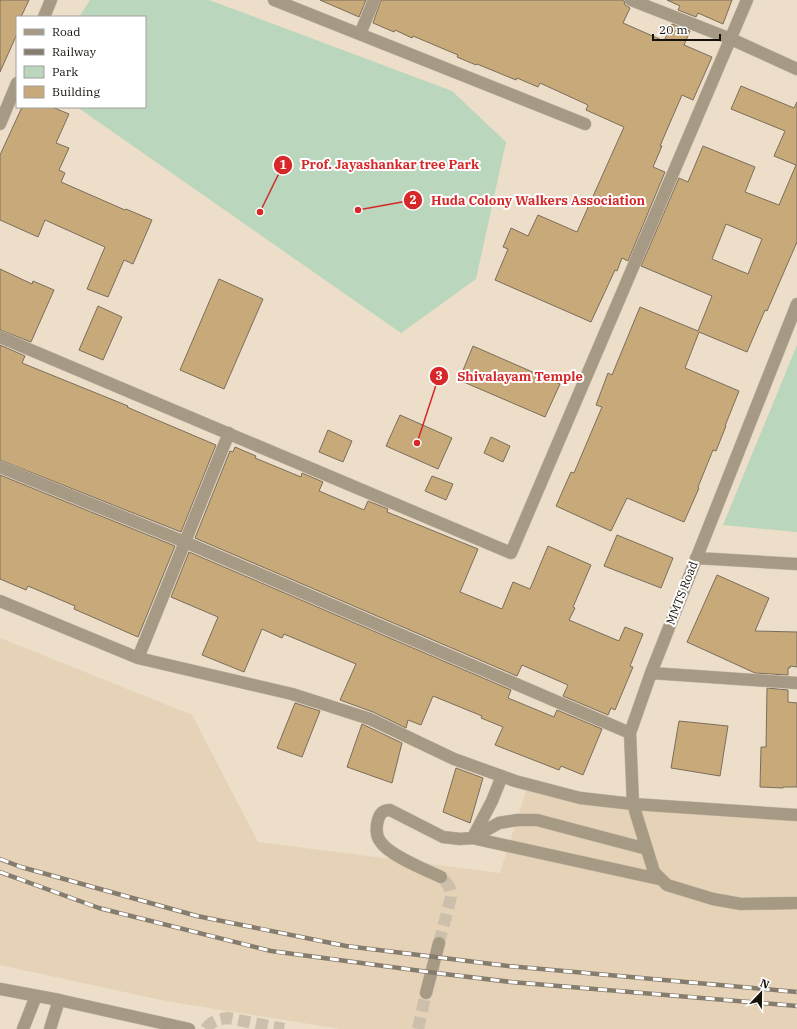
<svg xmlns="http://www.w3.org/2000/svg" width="797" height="1029" font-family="'IBM Plex Serif',serif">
	<rect width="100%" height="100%" fill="#ecdec9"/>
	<path fill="#e5d2b7" d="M0 638 192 715 258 842 500 873 527 788 797 813V1029H341L166 1001 0 965Z"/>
	<path fill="#bad6bc" d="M90 0H209L452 91 506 142 476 279 401 333 77 107H145V17H79Z
		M797 345V532L723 525Z"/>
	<path fill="#c8a979" stroke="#7a6e5c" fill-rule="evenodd" d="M0 0H29L21 17H17V34L0 72Z
		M320 0H366L359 17Z
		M381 0H624L625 5 630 8 623 23 664 41 672 24 690 31 684 45 712 57 693 100 682 95 660 146H662L653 167 665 172 628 261 622 258 617 271 615 270 591 322 495 280 508 249 503 247 511 228 528 236 538 215 577 232 624 127 586 110 588 105 540 83 538 87 517 78 516 80 477 64 476 65 457 57 458 55 413 36 412 38 395 30 394 32 373 23Z
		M667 0H732L723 24 698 13 696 17 678 10 680 6Z
		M741 86 794 108 797 102V242L767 311 765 310 747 352 699 332 685 368 739 391 725 426H726L716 451 713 450 698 487 699 488 684 522 627 498 611 531 556 506 571 472 574 473 602 407 596 405 608 373 612 375 640 307 698 331 712 296 641 266 679 178 688 182 703 146 755 167 745 192 779 205 796 165 774 156 785 131 731 109ZM726 224 762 239 748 274 712 259Z
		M22 107H52L69 114 56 143 69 148 59 170 65 173 61 182 125 210 126 209 152 220 133 264 124 260 108 297 87 289 105 247 45 220 38 237 0 220V155Z
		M0 269 32 284 33 281 54 290 31 342 0 330Z
		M219 279 263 299 224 389 180 370Z
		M98 306 122 317 103 360 79 350Z
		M0 345 25 356 22 363 128 406 127 407 150 417 216 445 181 532 0 460Z
		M473 346 560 384 545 417 459 380Z
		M400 415 452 438 438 469 386 446Z
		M328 430 352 441 343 462 319 452Z
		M491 437 510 446 503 462 484 453Z
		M235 447 256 456 255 458 301 477 302 473 323 482 319 491 364 510 368 501 388 509 387 512 478 549 460 592 502 609 513 582 530 589 548 546 591 565 573 607 575 608 569 620 619 641 625 627 643 634 630 666 633 667 615 710 611 708 608 715 563 696 568 685 522 665 517 676 195 538 230 451 233 452Z
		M0 475 175 546 138 637 74 609 75 606 28 586 26 590 0 579Z
		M432 476 453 484 446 500 425 491Z
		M617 535 673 558 661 588 604 566Z
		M189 552 511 690 508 698 554 717 557 710 602 729 583 775 561 766 559 770 495 745 503 727 481 718 482 716 433 696 421 725 408 720 406 728 373 712 340 700 356 664 284 634 282 638 262 629 244 672 202 655 218 617 171 597Z
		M717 575 769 598 755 631 797 632V667L790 666V668H788V675L755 673 687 642Z
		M767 688 788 690V702L797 703V787H783V788L760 787 761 747H766Z
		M295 703 320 711 302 757 277 748Z
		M679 721 728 726 720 776 671 768Z
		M362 724 402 743 392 783 347 767Z
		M456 768 483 778 470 823 443 812Z"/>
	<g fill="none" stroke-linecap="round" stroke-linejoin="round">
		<path stroke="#ccbfac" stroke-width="12" stroke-dasharray="12 6" stroke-linecap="butt" d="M439 943 451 897C452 888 447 883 441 877
			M206 1029C211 1021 219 1019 228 1018L284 1029
			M418 1029 426 993"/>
		<g stroke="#c5b9a7" stroke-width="13">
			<path id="minor" d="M274 0 585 124
				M631 0 731 39 797 69
				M44 17 51 0
				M360 34 374 0
				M0 124 17 83
				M797 304 651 673 630 733 633 804 654 872 667 885 713 899 741 904 797 903
				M0 337 511 553 747 0
				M0 467 185 542 630 733
				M696 558 797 564
				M0 601 138 658 292 694 370 719 454 759 515 781 580 798 633 804 797 815
				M138 658 229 433
				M651 673 797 683
				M473 837 492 801 502 776
				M472 838 499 823 517 820H537L647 849
				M441 877C426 870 388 855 380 841 376 836 376 827 378 820 380 813 383 810 390 810L443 837 460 839 472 838 659 879
				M0 989 59 1000 189 1029
				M426 993 439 943
				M23 1029 36 996
				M50 1029 59 1000"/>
		</g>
		<use href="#minor" stroke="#a69a85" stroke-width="12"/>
		<g stroke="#867c6e" stroke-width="4.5">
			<path id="rail" d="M0 859 21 867 197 916 346 946 508 966 797 992
				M0 872 99 908 271 951 444 974 511 982 797 1006"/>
		</g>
		<use href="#rail" stroke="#fff" stroke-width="3" stroke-dasharray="9" stroke-linecap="butt"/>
	</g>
	<g text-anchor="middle" stroke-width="4" stroke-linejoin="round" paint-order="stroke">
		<g font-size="12" fill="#16110a" stroke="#fff">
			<text transform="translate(682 593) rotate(-69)" y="4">MMTS Road</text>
		</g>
	</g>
	<path fill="none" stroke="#d62828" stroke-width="1.5" d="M260 212L283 165M358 210L413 200M417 443L439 376"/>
	<g fill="#d62828" stroke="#fff" stroke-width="1.5">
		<circle cx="260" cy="212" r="4"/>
		<circle cx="358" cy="210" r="4"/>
		<circle cx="417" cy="443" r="4"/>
		<circle cx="283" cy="165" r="10"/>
		<circle cx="413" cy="200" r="10"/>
		<circle cx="439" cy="376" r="10"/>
	</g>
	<g font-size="12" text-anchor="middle" font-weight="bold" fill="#fff">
		<text x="283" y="169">1</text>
		<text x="413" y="204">2</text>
		<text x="439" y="380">3</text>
	</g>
	<g font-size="13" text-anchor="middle" font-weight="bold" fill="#d62828" stroke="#fff" stroke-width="4" stroke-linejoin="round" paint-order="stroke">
		<text x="390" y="169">Prof. Jayashankar tree Park</text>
		<text x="538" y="205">Huda Colony Walkers Association</text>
		<text x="520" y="381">Shivalayam Temple</text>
	</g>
	<rect x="16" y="16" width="130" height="92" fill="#ffffff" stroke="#a2a09d"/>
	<rect x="24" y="29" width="20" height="6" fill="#a69a85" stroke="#a2a09d"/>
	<text x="52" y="36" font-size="12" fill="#16110a">Road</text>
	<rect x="24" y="49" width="20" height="6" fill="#867c6e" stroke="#a2a09d"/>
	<text x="52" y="56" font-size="12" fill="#16110a">Railway</text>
	<rect x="24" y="66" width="20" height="12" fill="#bad6bc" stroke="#a2a09d"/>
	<text x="52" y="76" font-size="12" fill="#16110a">Park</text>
	<rect x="24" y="86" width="20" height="12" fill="#c8a979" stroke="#a2a09d"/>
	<text x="52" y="96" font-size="12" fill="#16110a">Building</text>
	<g transform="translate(761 993) rotate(22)" stroke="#ffffff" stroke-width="3" paint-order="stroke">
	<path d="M0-3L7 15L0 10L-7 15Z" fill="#16110a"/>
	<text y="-6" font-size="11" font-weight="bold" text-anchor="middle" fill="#16110a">N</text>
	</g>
	<path d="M653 34v6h67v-6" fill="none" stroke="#16110a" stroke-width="2"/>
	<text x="659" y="34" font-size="12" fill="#16110a" stroke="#ffffff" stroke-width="3" paint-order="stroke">20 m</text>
</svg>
